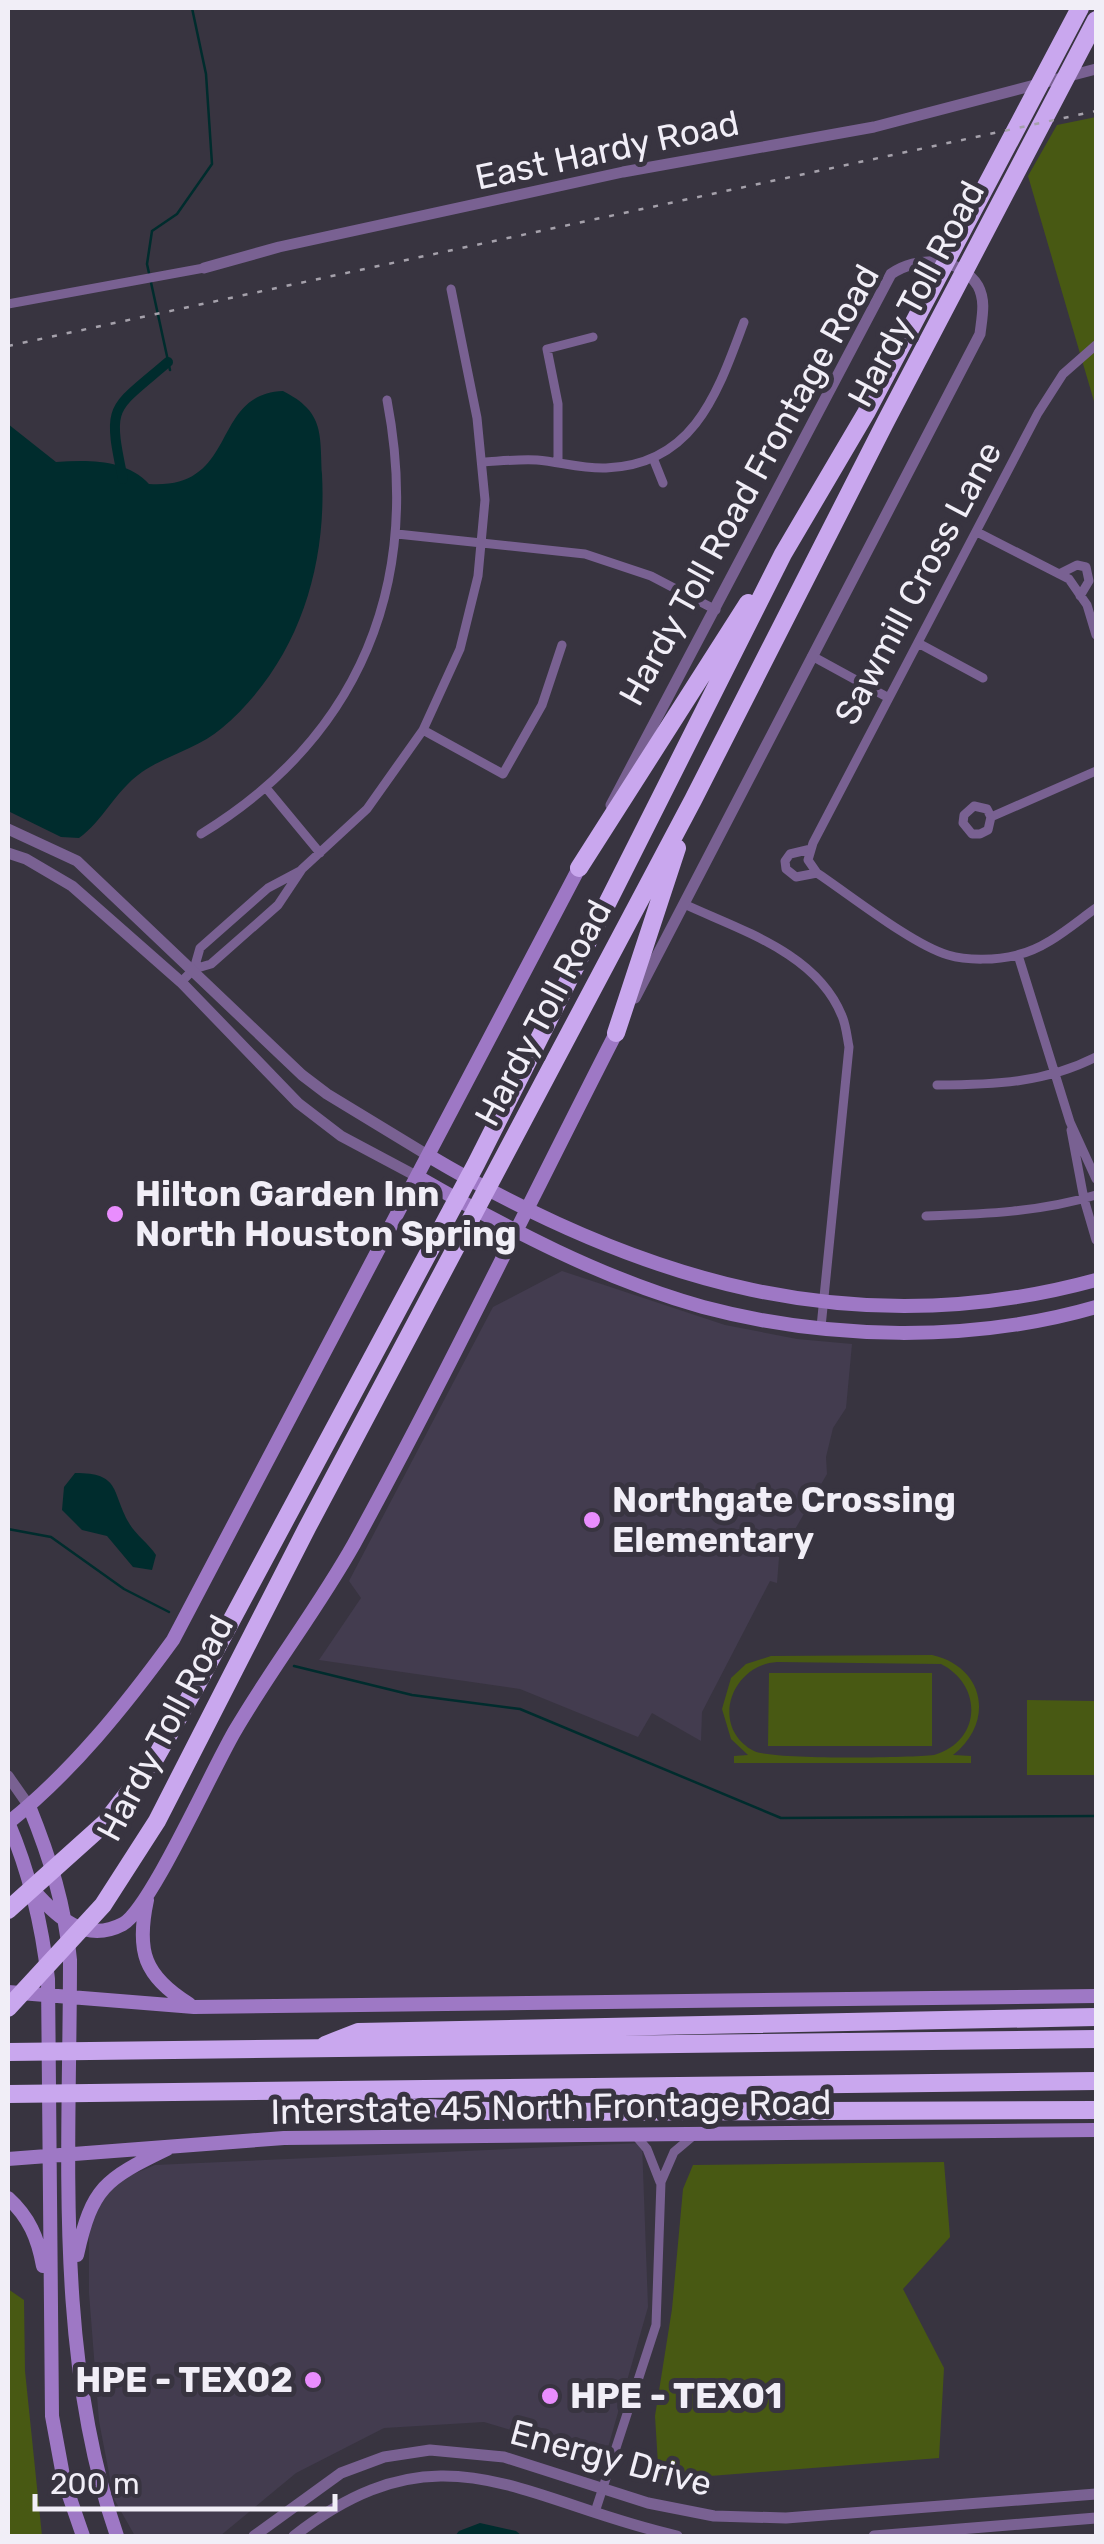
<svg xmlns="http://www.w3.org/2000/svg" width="1104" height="2544" font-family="Rubik,sans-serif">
	<rect width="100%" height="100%" fill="#383440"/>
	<path fill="#433c4f" d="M562 1271 725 1325 797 1339 852 1344 846 1408 833 1428 826 1457 827 1474 779 1557 777 1583 770 1581 702 1712 701 1741 652 1713 638 1737 520 1689 319 1660 361 1598 349 1581 493 1307Z
		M642 2143 648 2307 605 2458 484 2422 384 2428 296 2473 220 2536H135L114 2499 99 2421 89 2293V2230L103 2187 155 2165Z"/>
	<path fill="#485913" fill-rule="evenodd" d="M1096 117V408L1028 176 1057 125Z
		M932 1655C985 1667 995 1722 953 1755L971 1756V1763H734V1756L748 1755 731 1739 722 1709 731 1678 746 1664 771 1656ZM777 1662 941 1664C983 1685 982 1741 934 1755 908 1758 772 1760 754 1751 709 1727 731 1665 777 1662Z
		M769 1673H932V1746H768Z
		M1027 1700 1096 1701V1775H1027Z
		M944 2162 950 2237 903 2289 944 2368 939 2458 659 2480 655 2416 672 2309 683 2189 693 2165Z
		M8 2289 24 2300 25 2371 42 2536H8Z"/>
	<path fill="#002c2d" d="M283 391C324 412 320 432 322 474 327 570 297 664 222 728 199 748 167 755 142 772 115 791 103 821 79 838L61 837 8 811V424L56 462C89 460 126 459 149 484 240 490 209 394 283 391Z
		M75 1473C121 1473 111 1491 129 1523 135 1534 149 1544 156 1555L152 1570 133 1567 107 1536 82 1530 62 1510 64 1487Z
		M480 2523 516 2531 522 2536H455L459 2531Z"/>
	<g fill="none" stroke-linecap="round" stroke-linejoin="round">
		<path stroke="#002c2d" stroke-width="2.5" d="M170 370 147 264 152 231 177 214 212 164 206 74 192 8
			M8 1529 51 1537 124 1589 169 1612
			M294 1666 412 1695 520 1709 781 1818 1096 1816"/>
		<path stroke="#002c2d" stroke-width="10" d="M123 479C107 403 111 411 168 362"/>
		<path stroke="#796192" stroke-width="9" d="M8 304 204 268
			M1096 345 1063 374 1038 413 813 843 808 860 817 873C850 895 913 945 948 955 968 961 997 960 1017 955 1047 948 1072 925 1096 908
			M653 458 663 483
			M483 462C501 461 519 459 537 460 560 462 583 469 606 468 695 465 718 391 744 322
			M558 463V404L547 349 593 337
			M977 532 1069 579 1087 605 1096 635
			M397 534 585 554 651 576 716 610
			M1059 574 1077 565 1086 567 1089 581 1080 596
			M918 643 983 678
			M812 656 887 697
			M423 730 503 774 542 705 562 645
			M267 789 320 853
			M991 817 987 809 974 806 964 815 963 823 972 834H980L988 830 991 817 1096 771
			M201 834C361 736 422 583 387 400
			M811 849 790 854 785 861 786 869 796 877 817 873
			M684 904C740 930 817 953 842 1016 846 1025 847 1037 849 1047L821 1327
			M1018 955 1070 1122 1096 1179
			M194 969 200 948 268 888 300 871
			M181 982 194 969 211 964 278 905 302 869 367 809 423 730 460 649 478 576 485 500 477 418 451 289
			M937 1085C993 1085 1045 1083 1096 1057
			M1071 1130 1084 1199 1096 1240
			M926 1216C985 1214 1041 1212 1096 1195
			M636 2136 647 2149 660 2182
			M595 2512 656 2325 661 2182 674 2152 693 2136"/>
		<path stroke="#796192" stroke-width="11" d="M204 268 279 247 623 172 874 127 1096 69
			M611 805 891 274C916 256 960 256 978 286 986 301 982 317 980 334L635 998
			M8 829 77 861 302 1075 327 1094 429 1156
			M8 853 26 859 72 886 181 982 298 1103 341 1136 418 1177
			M8 1776 29 1806
			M254 2536 341 2473 384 2457 430 2450 504 2457 648 2503 714 2516 786 2518 1096 2494
			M294 2536C442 2420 524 2502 677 2536
			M874 2536 1096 2518"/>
		<path stroke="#9e78c5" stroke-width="14" d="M429 1156C640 1281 854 1346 1096 1280
			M418 1177C508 1229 603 1279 703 1307 827 1340 972 1343 1096 1307
			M29 1806C50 1858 65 1905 70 1960 70 2151 54 2354 117 2536
			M8 1822C30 1874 42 1923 48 1979L52 2416 64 2481 83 2536
			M8 1823C72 1772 125 1706 173 1640L579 868
			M34 1891C57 1917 85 1944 123 1924 151 1908 214 1765 236 1729 273 1666 318 1608 354 1544 446 1376 529 1203 616 1033
			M147 1900C136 1951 144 1976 189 2004
			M8 1992 194 2007 1096 1996
			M8 2159 284 2138 1096 2130
			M8 2198C29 2217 38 2238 43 2266
			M77 2255C92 2187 105 2179 167 2149"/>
		<path stroke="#c9a7ee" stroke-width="18" d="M579 868 748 603
			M616 1033 677 848
			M8 1910 105 1823 156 1757 200 1679 476 1164 783 554 866 413 1080 8
			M8 2008 103 1905 157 1821 308 1526 693 800 886 421 1096 20
			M325 2045 358 2032 1096 2017
			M8 2052 1096 2039
			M8 2094 1096 2081
			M341 2095 367 2105 508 2112 1096 2110"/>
		<path stroke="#a5a1ab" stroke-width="2.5" stroke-dasharray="5 10" stroke-linecap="butt" d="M8 346 1096 111"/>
	</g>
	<g fill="#e98dfe" stroke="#383440" stroke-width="4">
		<circle cx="115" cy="1214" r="10"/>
		<circle cx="592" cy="1520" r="10"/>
		<circle cx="313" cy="2380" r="10"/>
		<circle cx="550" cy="2396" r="10"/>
	</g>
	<g text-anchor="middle" stroke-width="10" stroke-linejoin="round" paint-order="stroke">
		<g font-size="35" fill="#f1eef7" stroke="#383440">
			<text transform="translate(607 150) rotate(-12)" y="12">East Hardy Road</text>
			<text transform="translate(916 294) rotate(-62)" y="12">Hardy Toll Road</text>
			<text transform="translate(749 485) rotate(-61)" y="12">Hardy Toll Road Frontage Road</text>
			<text transform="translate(918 583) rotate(-62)" y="12">Sawmill Cross Lane</text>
			<text transform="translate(543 1013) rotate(-62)" y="12">Hardy Toll Road</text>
			<text transform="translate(165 1728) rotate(-62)" y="12">Hardy Toll Road</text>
			<text transform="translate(551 2107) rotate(-1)" y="12">Interstate 45 North Frontage Road</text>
			<text transform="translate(611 2458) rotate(15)" y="12">Energy Drive</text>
		</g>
		<g font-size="35" font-weight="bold" fill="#f1eef7" stroke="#383440" text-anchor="start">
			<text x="135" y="1206">Hilton Garden Inn<tspan x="135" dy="40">North Houston Spring</tspan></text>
			<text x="612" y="1512">Northgate Crossing<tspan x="612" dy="40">Elementary</tspan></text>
			<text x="293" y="2392" text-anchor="end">HPE - TEX02</text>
			<text x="570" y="2408">HPE - TEX01</text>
		</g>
	</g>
	<rect width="1104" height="2544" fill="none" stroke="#f1eef7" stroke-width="20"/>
	<path d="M35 2494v15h300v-15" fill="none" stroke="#f1eef7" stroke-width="5"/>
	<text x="50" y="2494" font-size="30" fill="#f1eef7" stroke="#383440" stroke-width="8" paint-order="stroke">200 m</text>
</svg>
